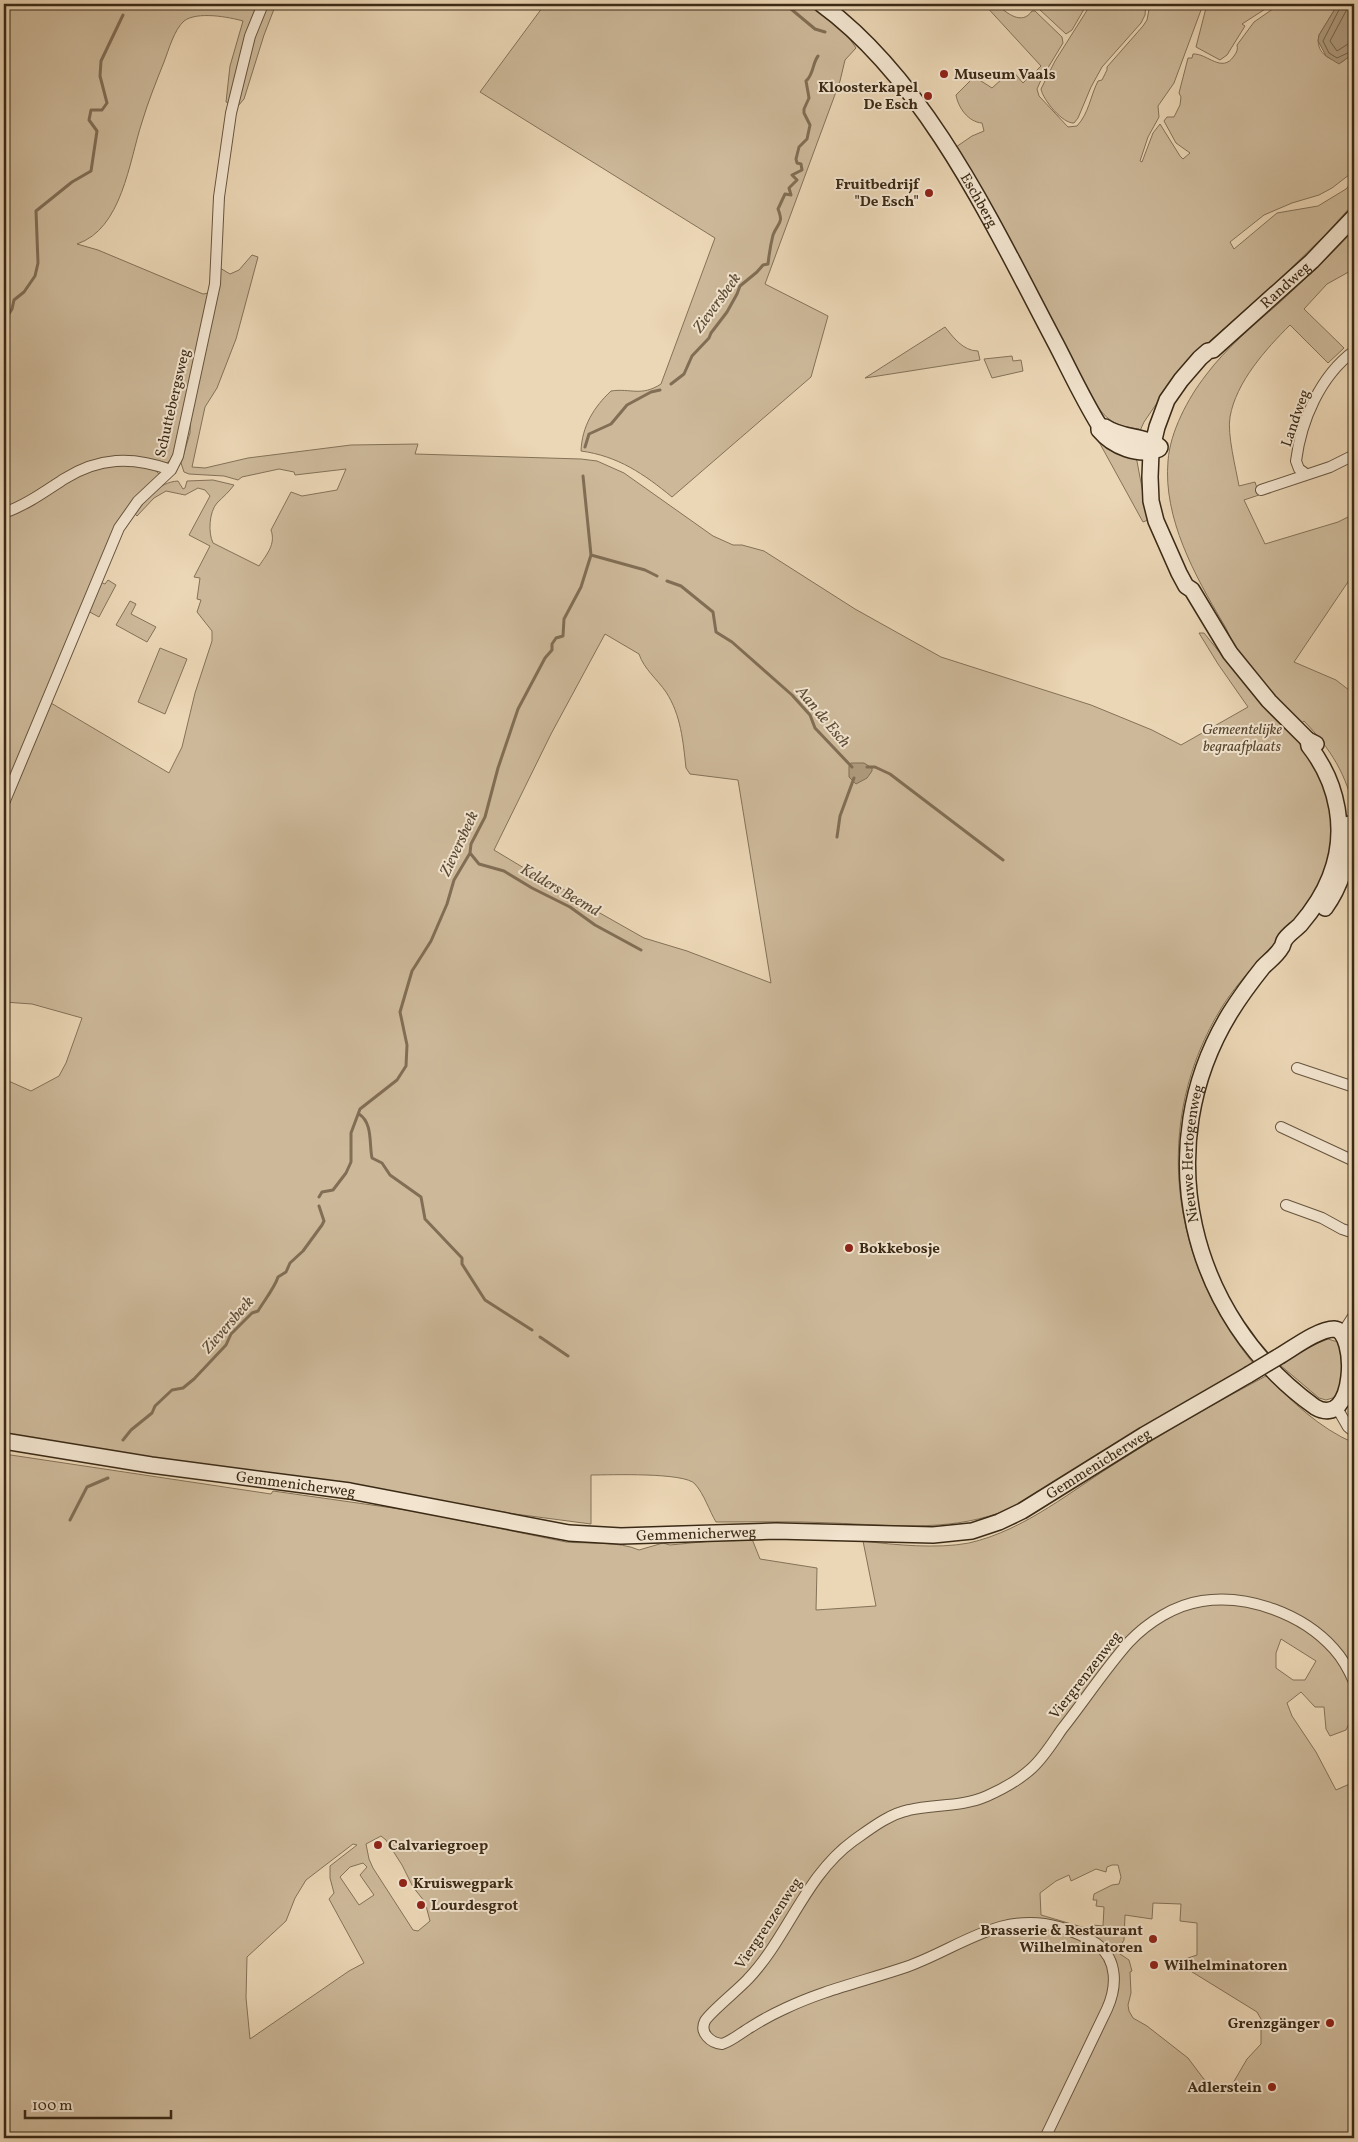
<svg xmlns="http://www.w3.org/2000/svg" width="1358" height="2142" font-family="Vollkorn,serif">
	<rect width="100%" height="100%" fill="#ebd6b5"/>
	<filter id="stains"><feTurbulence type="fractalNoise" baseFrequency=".004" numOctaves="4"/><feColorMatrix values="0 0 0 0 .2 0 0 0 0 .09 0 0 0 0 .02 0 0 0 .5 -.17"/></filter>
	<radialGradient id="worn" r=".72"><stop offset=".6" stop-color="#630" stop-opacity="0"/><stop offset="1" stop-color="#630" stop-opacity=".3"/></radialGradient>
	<path fill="#cdb99a" stroke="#847258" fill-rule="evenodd" d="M4 4H276L264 35 244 99 238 106 226 102 230 66 243 21C229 17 197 11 184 21 174 30 169 49 164 62 156 82 148 102 142 122 129 162 122 229 77 244L98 250 203 294 209 293 174 456 167 463 98 466C113 466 149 461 159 474L138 495 4 793Z
		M545 4H810L841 26 856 48 845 60 840 81 765 284 828 316 811 377 672 497C644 474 618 456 581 451 582 426 594 407 611 391 631 388 641 397 661 384L715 238 480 92Z
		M984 4H997C1006 13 1022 26 1032 11H1035L1062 37 1063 43 1043 76 1035 72 1041 66Z
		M1038 4H1087L1072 30 1066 34 1039 9Z
		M1091 4H1146L1145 15 1141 23 1102 67 1091 87 1078 118 1074 123C1063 124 1043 100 1041 89L1055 61Z
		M1150 4H1201V10L1174 83 1158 106 1159 117 1148 137 1140 161 1142 162 1153 133 1160 124 1180 156 1183 159 1190 153 1176 143 1164 121 1167 117H1174L1180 105 1181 97 1179 93 1188 58H1192L1193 54C1207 53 1222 74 1234 56 1237 52 1238 49 1237 45L1254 22 1280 4H1338L1319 35C1315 52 1328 60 1342 62L1354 53V171L1332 188 1319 195 1292 203 1264 215 1230 242 1234 249 1277 213 1318 206 1346 189 1354 180V203L1325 235 1276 283 1183 365 1144 422 1139 433V429C1115 426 1105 420 1093 399L956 147 972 136 984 131 982 123C968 122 958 107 956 95L971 80 978 79 992 88 1012 70 1023 83 1034 72 1041 80 1037 89 1039 96 1068 127 1077 126C1089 113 1090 97 1098 81L1102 80 1107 70V67L1143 26 1147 20Z
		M1207 4H1273L1242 24 1245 26 1227 55 1220 60 1196 47Z
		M1354 230V269L1327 284 1304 309 1344 348 1328 363 1290 325C1266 349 1236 382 1230 417 1227 434 1236 469 1239 486L1255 482 1259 495 1244 500 1265 544 1338 522 1354 514V573L1294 662 1336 680 1354 694V813C1348 776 1330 748 1304 721L1302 723C1278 699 1254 674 1235 646 1230 640 1228 630 1223 623 1195 576 1163 518 1168 461 1170 432 1188 398 1206 375 1226 348 1253 326 1278 304 1304 280 1330 256 1354 230Z
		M252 255 258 257 236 339 217 388 205 407 192 467 205 468 248 458 351 445 418 444 415 454 581 459 597 461 624 473 713 536 733 545H742L764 551 855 609 941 657 1091 705 1152 730 1181 745 1248 707 1218 664 1199 633H1204C1225 659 1246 686 1269 711 1287 732 1314 752 1324 779 1328 789 1329 802 1330 812 1342 903 1265 939 1222 1007 1151 1121 1170 1262 1253 1363 1198 1394 1144 1427 1090 1461 1061 1479 1031 1502 999 1513 944 1532 889 1525 833 1523 794 1521 755 1522 716 1522 709 1510 704 1494 695 1484 685 1472 609 1475 591 1475V1524L515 1514 351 1486 181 1463 4 1433V1079L31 1091 59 1076 66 1063 82 1018 32 1004 4 1002V816L51 703 169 773 182 747 195 693 212 641V631L197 612 201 600 197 599 200 578 194 577 210 546 189 535 210 496 205 490 198 488 185 495 166 491 154 498 137 516 135 514C146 500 158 482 178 481L183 489 185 488 187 481 213 480 234 485C229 492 223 497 217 503 209 512 208 533 213 543L259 566C267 554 276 544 271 530L291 492 302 496 337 490 346 469 295 475 294 472 279 469 242 477 238 480 224 476 189 474 184 472 181 463 190 433 191 410 220 268 230 274 239 270ZM605 634 639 654C644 669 657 679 666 692 681 715 683 741 686 768L690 774 738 780 771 983 687 951 644 938 591 908 547 878 524 868 494 850 551 734Z
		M945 327C953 337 963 351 978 351L980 360 865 378Z
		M1012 356 1013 361 1021 360 1023 371 992 378 984 359Z
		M1082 411 1136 456 1148 520 1143 522Z
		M108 580 116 585 99 617 86 610 100 582 105 584Z
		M130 601 136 604 131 614 156 627 147 642 116 625Z
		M160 648 187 659 165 714 138 702Z
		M1328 1339 1341 1343 1343 1382 1336 1397 1326 1400 1319 1398 1280 1365 1311 1346Z
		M1266 1376C1293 1402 1319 1428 1354 1443V1713L1346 1730 1330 1736 1326 1729 1324 1707H1315L1301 1692 1287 1703 1292 1716 1316 1752 1336 1790 1354 1782V2138H4V1454L271 1494 273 1491 414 1511 566 1542C589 1544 619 1541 639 1550L663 1543 670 1545 722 1540 752 1539 760 1559 817 1568 816 1610 876 1606 863 1541C895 1545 938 1549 969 1543 1026 1530 1073 1489 1121 1460 1168 1430 1217 1402 1266 1376ZM1281 1639 1316 1661 1305 1680H1293L1276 1668V1653ZM381 1836 386 1840 402 1865 413 1887 425 1902 430 1921 418 1931 413 1930 373 1868 369 1859 366 1844ZM353 1844 357 1845 330 1866V1878L334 1893 329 1899 364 1963 349 1971 250 2039 246 1998 247 1957 286 1921 295 1898 306 1880ZM363 1863 367 1867 360 1875 374 1895 359 1905 340 1877 350 1867ZM1112 1865H1118L1121 1877 1119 1884 1112 1885 1094 1894 1093 1900H1097L1096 1906 1104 1907 1103 1926 1093 1925 1092 1930 1041 1915 1040 1893 1056 1881 1069 1875 1071 1881 1096 1869 1106 1872 1107 1867ZM1153 1903 1181 1904 1180 1921 1197 1923V1955L1176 1962 1257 2012 1261 2019V2044L1247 2059 1229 2090 1221 2094 1203 2078 1188 2058 1147 2026 1133 2018 1129 2011 1128 2005 1131 1993 1130 1972 1132 1971 1129 1960 1117 1952 1124 1940 1125 1915 1152 1919Z"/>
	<path fill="#af9c7f" stroke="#816e55" d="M1338 4H1354V53L1339 64 1326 56 1318 41 1319 35Z
		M851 763H864L872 768V771L867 778 856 784 849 777V766Z"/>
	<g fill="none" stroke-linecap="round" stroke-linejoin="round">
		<path stroke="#75634a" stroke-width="1" d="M1342 4 1323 41 1329 53 1337 58 1354 50
			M1348 4 1346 11 1330 41 1337 51 1348 44 1354 43"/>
		<path stroke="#816e55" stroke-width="3" d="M785 4 815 29 825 32
			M4 322 12 309 14 300 24 292 35 276 38 263 36 211 72 182 91 171 97 131 89 120 91 110H102L107 103 100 76 101 61 123 15
			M671 384 684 374 692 356 709 338 711 333 727 312 737 294 740 286 757 272 763 265 768 264C769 255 771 243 773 235 778 222 784 224 778 209L785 194 791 195 789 188 797 180 792 175 802 170 801 164 797 163 796 159 799 147 807 139 810 125 804 113V109L809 98 806 81C814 74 812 64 818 56
			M585 447 589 434 611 424 627 405 651 392 660 390
			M591 555 645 570 657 576
			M667 581 681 586 713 612 716 632 732 642 792 695 810 715 815 728 852 767
			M867 767H875L890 774 1003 860
			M837 837 840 816 854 778
			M470 853 479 864 504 871 532 888 570 907 595 925 641 950
			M359 1114C373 1123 369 1144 372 1158L382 1163 390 1175 421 1197 425 1219 462 1258V1264L485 1300 532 1330
			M319 1197 322 1192 333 1190 346 1173 351 1162V1133L360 1109 397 1080 406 1066 407 1045 400 1012 412 971 431 941 447 904 454 880 470 853 471 844 485 817 498 768 518 709 545 658 552 650V644L556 638 563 636 564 619 581 587 591 555 583 476
			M540 1337 568 1356
			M123 1440 131 1430 152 1413 155 1406 172 1390 183 1388 194 1379 226 1345 231 1334 252 1313 258 1311C264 1301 275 1287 278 1277L286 1272 290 1263 303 1251 322 1225 324 1221 319 1206
			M70 1520 87 1487 108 1478"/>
		<g stroke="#67553e" stroke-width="12">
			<path id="street" d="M1306 474 1299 469 1296 461C1301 421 1320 376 1354 351
				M1261 490 1330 467 1354 455
				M4 513C26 505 44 492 64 479 99 457 132 456 171 470
				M4 803 119 528 138 501 171 470 178 456 215 284 219 197 231 113 250 36 263 4
				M1297 1068 1354 1087
				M1281 1127 1354 1161
				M1286 1205 1322 1218 1342 1229 1354 1233
				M1343 1332 1354 1315
				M1337 1408 1348 1427 1354 1432
				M1045 2138 1107 2009C1117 1987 1118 1960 1097 1944 1085 1936 1072 1931 1059 1927 1000 1910 958 1949 906 1967 865 1981 823 1990 784 2009 773 2014 762 2020 751 2027 742 2032 732 2041 722 2044 711 2043 699 2033 705 2021 709 2013 739 1989 748 1979 788 1937 805 1876 853 1841 870 1829 889 1814 909 1810 935 1804 962 1807 987 1796 1003 1789 1019 1780 1032 1768 1044 1757 1053 1742 1062 1729 1085 1700 1105 1669 1129 1642 1148 1622 1175 1605 1202 1601 1248 1594 1303 1614 1334 1649 1343 1659 1349 1670 1354 1682"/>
		</g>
		<g stroke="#3b2a16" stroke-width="18">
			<g id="secondary">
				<path id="s1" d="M821 4C928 82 995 229 1056 344 1070 371 1083 399 1099 425V430C1113 447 1139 457 1159 449"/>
				<path d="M1105 427C1122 439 1145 435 1160 447"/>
				<path id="s2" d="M1316 744 1308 740 1269 701 1230 653 1192 590 1186 586 1179 573 1156 521 1151 501 1150 477 1151 452 1157 427 1167 400 1181 380 1200 358 1208 351 1213 350 1312 261 1354 217"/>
				<path d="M1325 908C1343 883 1350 856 1349 824"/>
				<path id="s3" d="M1278 1357C1292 1349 1318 1329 1334 1329 1358 1330 1356 1431 1315 1407 1189 1317 1148 1147 1230 1013 1240 997 1251 982 1263 967 1269 961 1277 955 1281 948 1283 946 1283 943 1284 941 1287 935 1295 930 1300 925 1312 911 1323 895 1330 877 1348 832 1338 783 1309 746L1308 740"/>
				<path id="s4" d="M4 1441 151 1465 350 1491 569 1533 621 1536 776 1531 933 1535 972 1531 999 1522 1022 1511 1144 1435 1248 1375"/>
			</g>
		</g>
		<use href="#street" stroke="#f2e4cf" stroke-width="10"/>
		<use href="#secondary" stroke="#f2e4cf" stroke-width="15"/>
		<g stroke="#3b2a16" stroke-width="18" stroke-linecap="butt">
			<path id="secondary-bridge" d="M1248 1375 1278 1357"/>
		</g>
		<use href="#secondary-bridge" stroke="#f2e4cf" stroke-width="15"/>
	</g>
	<g fill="#8f2418" stroke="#f2e4cf" stroke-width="2">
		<circle cx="944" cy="74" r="5"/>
		<circle cx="928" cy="96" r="5"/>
		<circle cx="929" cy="193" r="5"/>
		<circle cx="849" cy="1248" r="5"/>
		<circle cx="378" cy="1845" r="5"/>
		<circle cx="403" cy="1883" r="5"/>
		<circle cx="421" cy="1905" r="5"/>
		<circle cx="1153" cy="1939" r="5"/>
		<circle cx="1154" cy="1965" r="5"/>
		<circle cx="1330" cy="2023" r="5"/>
		<circle cx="1272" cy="2087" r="5"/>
	</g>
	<g text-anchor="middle" stroke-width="4" stroke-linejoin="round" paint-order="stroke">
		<g font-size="15" font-weight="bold" fill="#3b2a16" stroke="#f2e4cf" text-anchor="start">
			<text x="954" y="79">Museum Vaals</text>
			<text x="918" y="92" text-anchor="end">Kloosterkapel<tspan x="918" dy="17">De Esch</tspan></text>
			<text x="919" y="189" text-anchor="end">Fruitbedrijf<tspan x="919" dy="17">"De Esch"</tspan></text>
			<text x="859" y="1253">Bokkebosje</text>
			<text x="388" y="1850">Calvariegroep</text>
			<text x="413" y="1888">Kruiswegpark</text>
			<text x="431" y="1910">Lourdesgrot</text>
			<text x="1143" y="1935" text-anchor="end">Brasserie &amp; Restaurant<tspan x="1143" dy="17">Wilhelminatoren</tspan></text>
			<text x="1164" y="1970">Wilhelminatoren</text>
			<text x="1320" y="2028" text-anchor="end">Grenzgänger</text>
			<text x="1262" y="2092" text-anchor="end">Adlerstein</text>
		</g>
		<g font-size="15" fill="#3b2a16" stroke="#f2e4cf">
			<text dy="5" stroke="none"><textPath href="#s1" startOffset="254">Eschberg</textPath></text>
			<text dy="5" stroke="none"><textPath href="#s2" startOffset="569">Randweg</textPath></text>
			<text transform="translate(172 403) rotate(-77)" y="5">Schuttebergsweg</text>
			<text transform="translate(1295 418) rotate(-71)" y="5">Landweg</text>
			<text dy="5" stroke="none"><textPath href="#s3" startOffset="469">Nieuwe Hertogenweg</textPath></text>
			<text dy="5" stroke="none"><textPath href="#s4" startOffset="1120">Gemmenicherweg</textPath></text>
			<text dy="5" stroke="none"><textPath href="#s4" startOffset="295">Gemmenicherweg</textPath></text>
			<text dy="5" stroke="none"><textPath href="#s4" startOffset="700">Gemmenicherweg</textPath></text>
			<text transform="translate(1085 1675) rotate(-52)" y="5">Viergrenzenweg</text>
			<text transform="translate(768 1923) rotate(-56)" y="5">Viergrenzenweg</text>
		</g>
		<g font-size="15" font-style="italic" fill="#584730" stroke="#f2e4cf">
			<text x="1242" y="734">Gemeentelijke<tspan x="1242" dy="17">begraafplaats</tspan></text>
		</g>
		<g font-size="16" font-style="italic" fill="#5e4c36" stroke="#f2e4cf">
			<text transform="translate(716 302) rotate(-54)" y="6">Zieversbeek</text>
			<text transform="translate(824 716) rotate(50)" y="6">Aan de Esch</text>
			<text transform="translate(458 843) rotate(-65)" y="6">Zieversbeek</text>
			<text transform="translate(561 889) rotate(30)" y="6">Kelders Beemd</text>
			<text transform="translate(227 1324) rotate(-49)" y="6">Zieversbeek</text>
		</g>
	</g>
	<rect width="1358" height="2142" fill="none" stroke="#ebd6b5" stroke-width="20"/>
	<rect x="5" y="5" width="1348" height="2132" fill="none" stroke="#3b2a16" stroke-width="2.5"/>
	<rect x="10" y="10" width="1338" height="2122" fill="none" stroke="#3b2a16"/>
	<path d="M25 2110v8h146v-8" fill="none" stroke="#3b2a16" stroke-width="2.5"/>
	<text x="32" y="2110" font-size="15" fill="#3b2a16" stroke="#f2e4cf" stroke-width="4" paint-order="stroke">100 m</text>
	<rect width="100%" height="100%" filter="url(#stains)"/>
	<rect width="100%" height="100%" fill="url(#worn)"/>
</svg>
